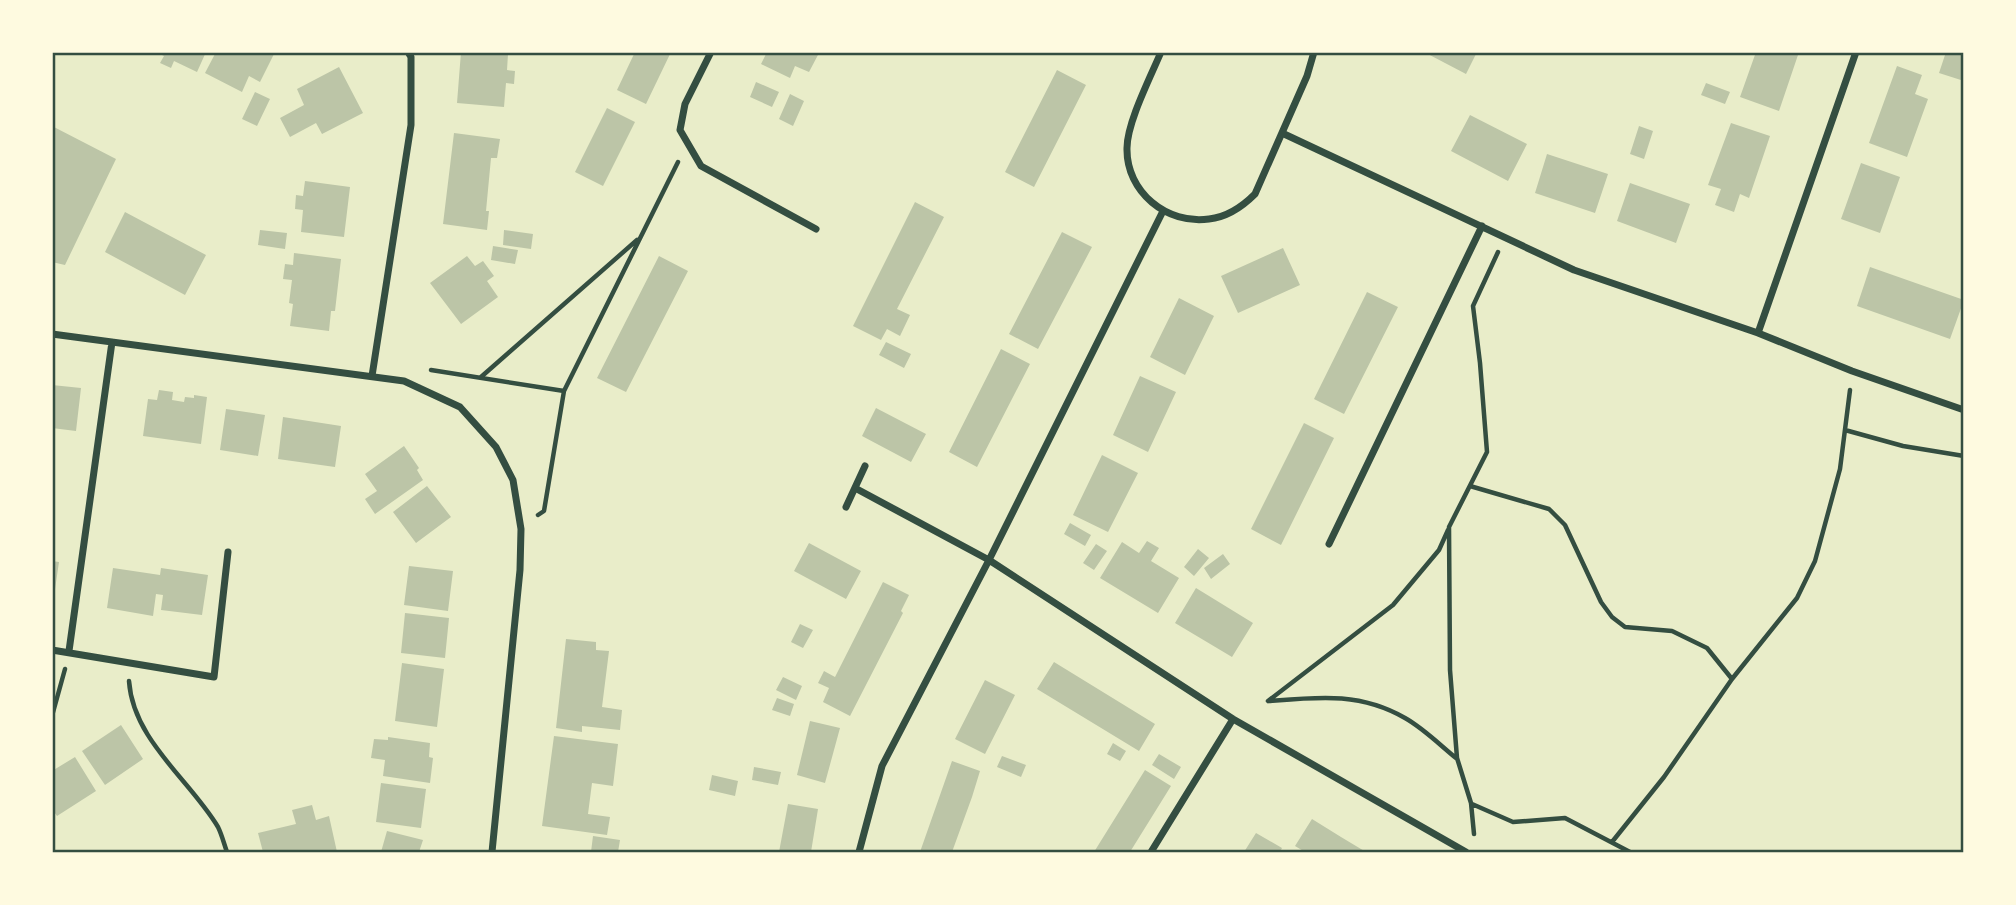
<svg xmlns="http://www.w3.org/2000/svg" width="2016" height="905" font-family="'Space Grotesk',sans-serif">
	<rect width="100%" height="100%" fill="#e9edc9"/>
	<path fill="#bcc5a7" d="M156 52H206L197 72 174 61 171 68 160 63 164 56Z
		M216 52H275L260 82 249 76 242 92 205 73Z
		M461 52 508 54 507 70 515 71 514 84 506 83 504 107 457 103Z
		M635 52H671L646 104 617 90Z
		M767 52H817L819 53 809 72 795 66 790 78 761 64Z
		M1424 52H1477L1466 74Z
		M1756 52H1799L1779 111 1740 97Z
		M1946 52H1964V81L1939 73Z
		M1897 66 1922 75 1915 94 1928 99 1907 157 1869 143Z
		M339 67 363 113 322 134 316 123 290 137 280 118 304 105 297 89Z
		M1057 70 1086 85 1034 187 1005 172Z
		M756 82 779 92 772 107 750 97Z
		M1706 83 1730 92 1725 104 1701 95Z
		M255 92 270 99 257 126 242 119Z
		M790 94 804 101 793 126 779 119Z
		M607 108 635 122 603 186 575 172Z
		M1470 115 1527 144 1508 181 1451 151Z
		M1731 123 1770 136 1749 198 1740 194 1734 212 1715 205 1721 189 1708 185Z
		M52 126 116 159 65 265 52 262Z
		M1639 126 1653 131 1644 159 1630 154Z
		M454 133 500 139 497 158H491L486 211H489L487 230 443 224Z
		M1547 154 1608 174 1595 213 1535 193Z
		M1861 163 1900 177 1880 233 1841 219Z
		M305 181 350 187 344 237 301 232 303 210 295 209 296 195 303 196Z
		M1630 183 1690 204 1676 243 1617 221Z
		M915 202 944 217 897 309 910 315 900 336 887 329 881 340 853 326Z
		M125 212 206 255 185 295 105 252Z
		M260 230 287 233 285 249 258 245Z
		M504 230 533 234 531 249 503 245Z
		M1062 232 1092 247 1038 349 1009 334Z
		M493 246 518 250 515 264 491 260Z
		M1283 248 1300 285 1238 313 1221 276Z
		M294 253 341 259 335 311H331L329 331 290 326 293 304 289 303 292 280 283 279 285 264 293 265Z
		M467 256 475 266 483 261 494 276 487 281 498 297 461 324 430 283Z
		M659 256 688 271 626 392 597 378Z
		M1870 267 1964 300 1950 339 1857 306Z
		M1367 292 1398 307 1344 414 1314 399Z
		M1179 298 1214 316 1185 375 1150 357Z
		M886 342 911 354 904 368 879 355Z
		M1001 349 1030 364 977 467 949 452Z
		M1140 376 1176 392 1148 452 1113 435Z
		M52 385 81 388 76 431 52 428Z
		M159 390 173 392 172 400 184 402 185 397 194 398V395L207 397 201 444 143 436 148 399 157 400Z
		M876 408 926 434 911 462 862 436Z
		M226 409 265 415 258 456 220 450Z
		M283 417 341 426 335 467 278 459Z
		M1304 423 1334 438 1281 545 1251 529Z
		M404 446 419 468 417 470 423 480 375 514 365 499 377 491 365 474Z
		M1102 455 1138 473 1108 532 1073 515Z
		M427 486 451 517 416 543 393 512Z
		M1070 523 1091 535 1085 546 1064 534Z
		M1147 541 1159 548 1151 561 1179 578 1158 613 1100 578 1122 542 1139 553Z
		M809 543 861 571 846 599 794 571Z
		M1096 544 1107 551 1094 570 1083 563Z
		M1198 549 1209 558 1194 576 1184 567Z
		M1223 554 1230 564 1211 579 1204 568Z
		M52 561 59 562 54 596H52Z
		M409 566 453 571 448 611 404 605Z
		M113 568 160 575 161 568 208 575 202 615 161 610 163 595 156 594 153 616 107 608Z
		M883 582 909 595 901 611 903 613 850 716 823 702 829 688 818 683 824 671 835 677Z
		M1196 588 1253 623 1232 657 1175 623Z
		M405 613 449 618 445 658 401 653Z
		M800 624 813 630 803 648 791 642Z
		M566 639 596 642V650L609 651 602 707 622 710 620 730 582 726V732L556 728Z
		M1054 662 1155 724 1139 751 1037 689Z
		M402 663 444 669 437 727 395 721Z
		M783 677 802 686 796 700 776 690Z
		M985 680 1015 695 985 754 955 739Z
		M777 698 794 704 790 716 772 710Z
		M810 721 840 728 825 783 797 775Z
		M121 725 143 759 105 785 82 751Z
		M554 736 618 744 613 786 592 783 588 814 610 817 607 835 542 826Z
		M388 737 430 743 429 757 433 758 430 783 383 776 385 760 371 758 374 739 388 740Z
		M1113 743 1126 751 1120 761 1107 754Z
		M1159 754 1181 767 1174 779 1152 765Z
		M1002 756 1026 765 1021 777 997 767Z
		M75 757 96 791 57 816 52 809V771Z
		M952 761 980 771 972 797 952 852H920Z
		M754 767 781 772 778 785 752 780Z
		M1145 770 1171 786 1130 852H1094Z
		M712 775 738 781 735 796 709 790Z
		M381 783 426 789 421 828 376 822Z
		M788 804 818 809 811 852H779Z
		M312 805 316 820 329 816 337 852H263L258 833 296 824 292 810Z
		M1312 819 1341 837 1366 852H1305L1295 846Z
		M387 831 423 840 419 852H381Z
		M1256 833 1282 848 1280 852H1244Z
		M593 836 620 840 618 852H591Z"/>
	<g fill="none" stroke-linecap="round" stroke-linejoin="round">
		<path stroke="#344e41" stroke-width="4.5" d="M431 370 564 391 678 162
			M481 377 637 240
			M1845 430 1903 446 1964 456
			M1470 486 1549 509 1565 525 1601 602 1612 617 1625 627 1672 631 1707 648 1732 679 1797 598 1815 561 1840 469 1850 390
			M538 515 544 511 564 391
			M129 681C133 740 190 780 218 827 222 835 224 844 227 852
			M1268 701 1393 605 1439 550 1448 530
			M1269 701C1318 697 1360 692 1405 718 1423 728 1440 745 1456 758
			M52 716 65 669
			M1472 804 1513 822 1565 818 1630 852
			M1474 834 1471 803 1457 758 1450 670 1449 527 1487 452 1480 363 1473 306 1498 252
			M1612 842 1664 777 1732 679"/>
		<path stroke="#344e41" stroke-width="7" d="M711 52 685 104 680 130 701 166 816 229
			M1161 52C1150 78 1127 123 1127 148 1126 192 1167 225 1209 219 1228 217 1243 206 1255 194L1307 76 1314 52
			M1282 133 1574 270 1758 333 1852 371 1964 410
			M1758 333 1856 52
			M52 334 404 381 460 407 496 447 513 480 521 529 520 570 492 852
			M372 376 411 125V57L408 52
			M855 488 989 560 1233 719 1466 852
			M846 507 865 466
			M1329 544 1482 226
			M52 650 214 677 228 552
			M69 651 112 342
			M859 852 882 766 989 560 1163 211
			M1151 852 1233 719"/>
	</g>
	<rect width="2016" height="905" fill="none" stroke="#fefae0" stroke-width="108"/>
	<rect x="54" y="54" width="1908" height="797" fill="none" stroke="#344e41" stroke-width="2.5"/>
</svg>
